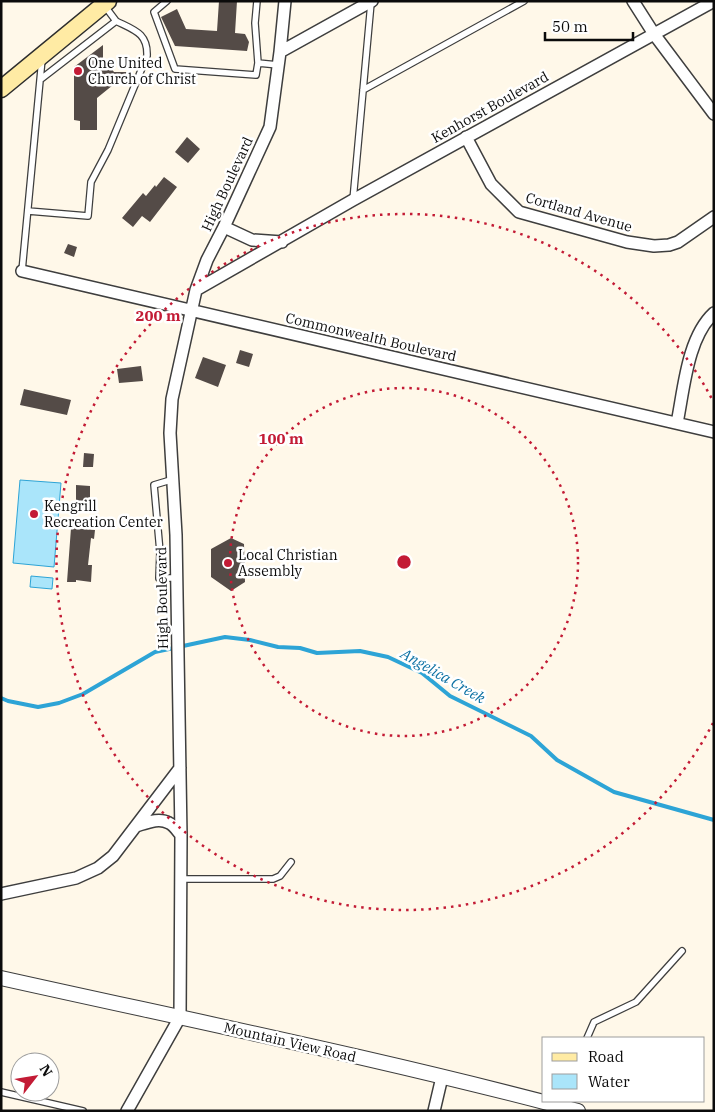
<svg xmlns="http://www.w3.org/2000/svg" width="715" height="1112" font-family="'IBM Plex Serif',serif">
	<rect width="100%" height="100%" fill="#fff8e9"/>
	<path fill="#aae5fa" stroke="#2da4d6" d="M20 480 61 483 54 567 13 563Z
		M31 576 53 578 52 589 30 587Z"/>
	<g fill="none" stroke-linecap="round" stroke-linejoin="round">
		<path stroke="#2da4d6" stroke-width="4" d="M1 698 8 701 38 707 59 703 83 694 155 652 225 637 250 640 278 647 300 648 317 653 360 651 388 657 422 673 450 696 531 736 557 760 614 792 714 820"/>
	</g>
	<path fill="#544b47" d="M219 1H237L235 33 245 34 249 42 247 51 175 46 161 17 177 9 186 29 217 31Z
		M103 45V58L114 72H129L97 98V130H80V121L74 120V67Z
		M187 137 200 149 188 163 175 152Z
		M164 177 177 187 150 222 142 216 133 227 122 218 143 193 146 196 155 185 156 187Z
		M68 244 77 247 74 257 64 253Z
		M240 350 253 354 249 367 236 363Z
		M203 357 226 365 218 387 195 378Z
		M141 366 143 381 119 383 117 369Z
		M24 389 71 400 67 415 20 405Z
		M84 453 94 454 93 467H83Z
		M76 485 90 486V501H76Z
		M71 528 95 530 94 539 91 538 88 565H92L91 582 76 580V582H67Z
		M231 538 244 544 245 582 231 591 211 577V549Z"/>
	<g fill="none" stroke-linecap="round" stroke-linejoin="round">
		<g stroke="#3e3e3e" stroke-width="8">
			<path id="service" d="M167 1 154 12 175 69 256 75 258 63 255 23 257 1
				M258 63 278 65
				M41 79 116 21 104 5
				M363 90 524 1
				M353 200 371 3
				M28 211 88 216 91 182 108 150 147 56C148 33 134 30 116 21
				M22 271 42 59
				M174 479 154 485 160 552 159 578H177
				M181 879H273L280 876 291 862
				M587 1038 594 1022 636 1002 682 951
				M1 1092 83 1111"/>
		</g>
		<g stroke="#3e3e3e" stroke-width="14">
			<path id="minor" d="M633 1 654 34 714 114
				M280 52 372 1
				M466 137 491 184 519 212 627 242 654 246 669 245 678 242 714 217
				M224 227 252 240 282 242
				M22 271 714 432
				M196 290 353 200 714 1
				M677 423C684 389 687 338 714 313
				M136 826C146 823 159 817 169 823 174 825 178 832 181 835
				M1 894 76 878 98 868 113 856 180 768
				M127 1111 180 1017 181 835 176 535 170 433 172 399 196 290 207 260 224 227 270 127 280 52 285 1
				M434 1111 442 1077"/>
		</g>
		<g stroke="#3e3e3e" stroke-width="16">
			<path id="tertiary" d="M1 978C194 1021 387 1060 578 1111"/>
		</g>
		<g stroke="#2d2d2d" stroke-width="19">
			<path id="secondary" d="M1 89 108 1"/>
		</g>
		<use href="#service" stroke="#fff" stroke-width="5.5"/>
		<use href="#minor" stroke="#fff" stroke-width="11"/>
		<use href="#tertiary" stroke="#fff" stroke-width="14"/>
		<use href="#secondary" stroke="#ffeba4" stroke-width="16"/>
	</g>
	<g fill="none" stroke="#c31b35" stroke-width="2.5" stroke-dasharray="2.5 5">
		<circle cx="404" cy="562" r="174"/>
		<path d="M713 723A348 348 0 1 1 713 401"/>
	</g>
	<g fill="#c31b35" stroke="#fff" stroke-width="2">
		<circle cx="78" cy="71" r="5"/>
		<circle cx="34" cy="514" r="5"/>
		<circle cx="228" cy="563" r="5"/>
	</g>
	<g text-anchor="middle" stroke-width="5" stroke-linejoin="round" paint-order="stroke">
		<g font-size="14" fill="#0b0b0b" stroke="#fff" text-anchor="start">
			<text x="88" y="68">One United<tspan x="88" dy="16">Church of Christ</tspan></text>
			<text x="44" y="511">Kengrill<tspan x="44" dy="16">Recreation Center</tspan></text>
			<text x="238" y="560">Local Christian<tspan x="238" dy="16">Assembly</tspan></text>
		</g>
		<g font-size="14" fill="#0b0b0b" stroke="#fff">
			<text transform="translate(490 107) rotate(-29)" y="5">Kenhorst Boulevard</text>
			<text transform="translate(227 184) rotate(-65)" y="5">High Boulevard</text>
			<text transform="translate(579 212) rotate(16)" y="5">Cortland Avenue</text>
			<text transform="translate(371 337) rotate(13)" y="5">Commonwealth Boulevard</text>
			<text transform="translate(162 598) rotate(-91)" y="5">High Boulevard</text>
			<text transform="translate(290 1042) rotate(13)" y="5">Mountain View Road</text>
		</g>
		<g font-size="15" font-style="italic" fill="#0e72a4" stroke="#fff">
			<text transform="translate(443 676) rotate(30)" y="5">Angelica Creek</text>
		</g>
	</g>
	<circle cx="404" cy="562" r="8" fill="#c31b35" stroke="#fff" stroke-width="2.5"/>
	<g font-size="15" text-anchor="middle" font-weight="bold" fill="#c31b35" stroke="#fff" stroke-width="5" stroke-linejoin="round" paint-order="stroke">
		<text x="158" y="321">200 m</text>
		<text x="281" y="444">100 m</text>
	</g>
	<rect width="715" height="1112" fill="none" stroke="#0b0b0b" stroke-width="5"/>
	<rect x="542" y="1037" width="162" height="65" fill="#ffffff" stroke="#9d9d9d"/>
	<rect x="552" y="1053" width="25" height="8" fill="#ffeba4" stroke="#9d9d9d"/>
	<text x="588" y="1062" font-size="15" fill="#0b0b0b">Road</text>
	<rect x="552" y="1074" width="25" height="15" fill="#aae5fa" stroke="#9d9d9d"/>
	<text x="588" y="1087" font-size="15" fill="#0b0b0b">Water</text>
	<g transform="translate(35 1077) rotate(59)"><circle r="24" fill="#ffffff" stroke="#9d9d9d"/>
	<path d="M0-4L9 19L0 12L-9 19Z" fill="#c31b35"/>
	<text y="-8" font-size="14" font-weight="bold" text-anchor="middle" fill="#0b0b0b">N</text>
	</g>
	<path d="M545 32v8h88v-8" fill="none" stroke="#0b0b0b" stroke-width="2.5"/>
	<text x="552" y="32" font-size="15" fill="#0b0b0b" stroke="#ffffff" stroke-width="4" paint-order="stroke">50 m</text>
</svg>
